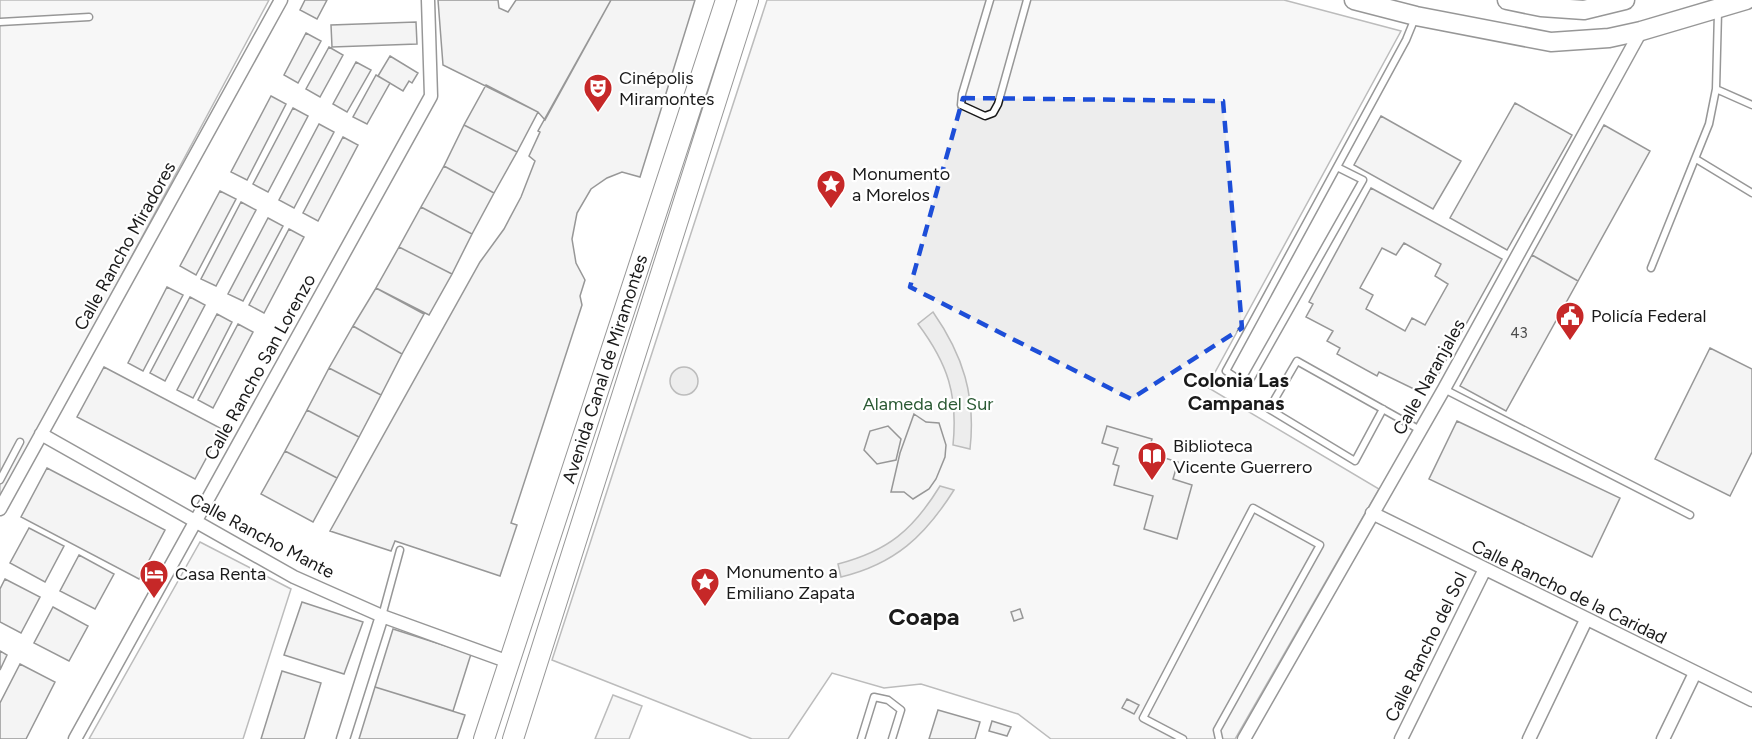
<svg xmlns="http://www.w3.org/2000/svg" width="1752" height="739" font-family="Figtree,sans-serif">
	<rect width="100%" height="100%" fill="#fff"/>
	<path fill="#ededed" stroke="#6a6a6a" stroke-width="1.5" d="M0 0H269L0 502Z
		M767 0H1284L1401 31 1207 387 1379 489 1235 739H1051L1018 714 921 684 884 688 832 673 788 739H752L552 660Z
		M200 542 291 589 243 739H89Z
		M613 695 642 706 629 739H595Z"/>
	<path fill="#d7d7d7" stroke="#6a6a6a" stroke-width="1.5" d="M933 312C963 355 976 396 970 449L953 445C958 395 948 364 918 324Z
		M670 381a14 14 0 1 1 28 0a14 14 0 1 1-28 0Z
		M940 486 954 490C925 536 895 564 841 577L838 564C888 551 913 530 940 486Z"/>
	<path fill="#e6e6e6" stroke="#1a1a1a" stroke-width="1.5" fill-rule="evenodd" d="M305 0H327L317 19 300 10Z
		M438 0H498L499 8 508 12 516 0H611L545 120 538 112 443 65Z
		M611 0H695L640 177 622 172 607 178 591 189 577 213 572 239 576 263 585 280 580 296 582 305 511 523 517 525 500 576 395 541 391 551 330 531 480 262 504 229 521 197 535 161 529 156 540 132 538 131Z
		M416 22 417 44 332 47 331 25Z
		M306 33 321 41 298 83 284 75Z
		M329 47 343 55 320 97 306 89Z
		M390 56 418 73 412 83 409 81 403 91 378 76Z
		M356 62 371 70 347 112 333 104Z
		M376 75 390 83 367 124 353 117Z
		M486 85 538 112 517 152 464 125Z
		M271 96 286 104 247 180 231 172Z
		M1515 103 1572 135 1507 250 1450 218Z
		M293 108 308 116 268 192 253 184Z
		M1381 116 1461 161 1433 209 1354 165Z
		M319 124 334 132 294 208 279 200Z
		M464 125 517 152 494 193 444 166Z
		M1604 125 1650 151 1578 281 1532 255Z
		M343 137 358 145 318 221 303 213Z
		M444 166 494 193 472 234 421 207Z
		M1371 188 1502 259 1439 373 1435 371 1428 382 1424 380 1418 391 1379 372 1377 376 1337 354 1340 348 1327 341 1333 331 1306 317 1313 304 1309 302ZM1404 243 1441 264 1435 276 1448 284 1425 325 1412 318 1405 331 1366 309 1373 295 1360 288 1382 248 1396 255Z
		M220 191 236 199 196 275 180 266Z
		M241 202 256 210 216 286 201 279Z
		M421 207 472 234 452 274 399 247Z
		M268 218 283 226 243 301 228 294Z
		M289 229 304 237 264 313 249 305Z
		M399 247 452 274 429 315 376 288Z
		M1532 255 1578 281 1506 411 1460 386Z
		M167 287 183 295 143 371 128 363Z
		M376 288 424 314 402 354 353 326Z
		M190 297 205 305 165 381 150 373Z
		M217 314 232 322 193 398 177 390Z
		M238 324 253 332 213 408 198 400Z
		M353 326 402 354 381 395 329 368Z
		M1710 348 1752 369V452L1730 496 1655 459Z
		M104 367 222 429 195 479 77 417Z
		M329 368 381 395 359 437 307 410Z
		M307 410 359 437 337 478 285 451Z
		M914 414 926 422 939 423 946 445 945 457 936 479 929 489 913 499 904 492H891L900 453Z
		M1457 421 1620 498 1592 557 1429 479Z
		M888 426 901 439 896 460 877 464 864 450 870 431Z
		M1107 426 1152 439 1148 453 1178 462 1173 479 1192 485 1177 539 1144 529 1153 496 1114 485 1119 466 1113 464 1118 448 1102 443Z
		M285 451 337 478 313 522 261 494Z
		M47 468 165 530 139 579 21 517Z
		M29 528 64 546 45 582 10 563Z
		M79 555 114 574 95 609 60 591Z
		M5 579 40 597 21 633 0 622V589Z
		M302 602 363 622 344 674 284 655Z
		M53 607 88 626 69 661 34 643Z
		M1020 609 1023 618 1014 621 1011 612Z
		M393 629 471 654 453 711 375 687Z
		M0 651 7 655 0 670Z
		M20 664 55 682 26 739H0V703Z
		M282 671 321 683 304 739H261Z
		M375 687 465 715 457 739H359Z
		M1127 699 1139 705 1134 714 1122 708Z
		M938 710 980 722 975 739H929Z
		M992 721 1011 727 1007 736 989 731Z"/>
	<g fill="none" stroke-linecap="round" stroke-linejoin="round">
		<g stroke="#1a1a1a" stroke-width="9">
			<path id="service" d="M990 0 962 94 961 105 985 116 993 113 998 104 1027 0
				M0 22 89 17
				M1716 89 1752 105
				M1696 159 1752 193
				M1337 167 1363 180 1247 385 1226 371 1406 40 1415 18
				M1651 268 1709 124 1716 89 1718 12
				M1444 389 1690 515
				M1383 409 1355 461 1269 409 1297 361 1420 430
				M0 480 20 442
				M382 616 400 550
				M861 739 874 697 888 700 901 710 892 739
				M1183 739 1143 718 1253 508 1320 545 1217 730 1219 739"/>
		</g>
		<g stroke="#1a1a1a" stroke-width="15">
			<path id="minor" d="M41 434 294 577 382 616 509 662
				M0 509 281 0
				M1372 513 1752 700
				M75 739 431 96 428 0
				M343 739 382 616
				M1244 739 1444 389 1641 31
				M1401 739 1484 571
				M1529 739 1586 620
				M1663 739 1695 673"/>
		</g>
		<g stroke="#1a1a1a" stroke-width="21">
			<path id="secondary" d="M1354 0 1416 16 1551 42 1609 38 1641 31 1746 0
				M1507 0 1541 7 1584 10 1625 0"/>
		</g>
		<g stroke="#1a1a1a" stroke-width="22">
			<path id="primary" d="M484 739 726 0
				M513 739 748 0"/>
		</g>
		<use href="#service" stroke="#fff" stroke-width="6"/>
		<use href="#minor" stroke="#fff" stroke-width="12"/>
		<use href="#secondary" stroke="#fff" stroke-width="18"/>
		<use href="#primary" stroke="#fff" stroke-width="20"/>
	</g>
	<path d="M0 0H1752V739H0ZM963 98 1223 101 1242 328 1131 399 910 287Z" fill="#fff" fill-opacity=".55" fill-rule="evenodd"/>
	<path fill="none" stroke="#1d4ed8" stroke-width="4.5" stroke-dasharray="12 8" stroke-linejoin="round" d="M963 98 1223 101 1242 328 1131 399 910 287Z"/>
	<defs>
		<g id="theatre-pin" transform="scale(1.5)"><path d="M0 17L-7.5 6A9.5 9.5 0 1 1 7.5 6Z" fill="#c62828" stroke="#fff"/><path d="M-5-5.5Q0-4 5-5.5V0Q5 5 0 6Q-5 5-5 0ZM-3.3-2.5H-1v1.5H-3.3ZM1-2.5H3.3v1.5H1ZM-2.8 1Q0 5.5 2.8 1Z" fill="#fff"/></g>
		<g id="sight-pin" transform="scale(1.5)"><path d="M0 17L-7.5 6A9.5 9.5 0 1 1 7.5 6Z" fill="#c62828" stroke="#fff"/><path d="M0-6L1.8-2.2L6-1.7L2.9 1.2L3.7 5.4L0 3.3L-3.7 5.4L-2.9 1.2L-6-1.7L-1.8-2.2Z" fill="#fff"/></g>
		<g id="civic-pin" transform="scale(1.5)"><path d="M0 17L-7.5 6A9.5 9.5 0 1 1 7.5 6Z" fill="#c62828" stroke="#fff"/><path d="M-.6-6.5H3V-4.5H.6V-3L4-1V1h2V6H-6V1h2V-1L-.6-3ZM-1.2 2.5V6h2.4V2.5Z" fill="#fff"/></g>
		<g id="library-pin" transform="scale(1.5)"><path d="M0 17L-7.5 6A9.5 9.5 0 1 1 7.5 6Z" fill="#c62828" stroke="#fff"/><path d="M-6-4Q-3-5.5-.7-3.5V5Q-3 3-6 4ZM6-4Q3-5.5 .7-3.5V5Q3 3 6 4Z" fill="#fff"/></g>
		<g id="hotel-pin" transform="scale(1.5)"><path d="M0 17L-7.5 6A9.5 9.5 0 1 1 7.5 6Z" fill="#c62828" stroke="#fff"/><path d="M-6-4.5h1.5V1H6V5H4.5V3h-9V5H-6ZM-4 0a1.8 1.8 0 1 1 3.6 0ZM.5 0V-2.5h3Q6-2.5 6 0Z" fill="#fff"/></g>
	</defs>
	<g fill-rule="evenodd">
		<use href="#theatre-pin" x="598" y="88"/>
		<use href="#sight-pin" x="831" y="184"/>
		<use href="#civic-pin" x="1570" y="316"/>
		<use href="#library-pin" x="1152" y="456"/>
		<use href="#hotel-pin" x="154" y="574"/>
		<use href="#sight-pin" x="705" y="582"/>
	</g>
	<g text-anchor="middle" stroke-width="4.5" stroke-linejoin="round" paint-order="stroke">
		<g font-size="15" fill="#4d4d4d">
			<text x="1519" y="338">43</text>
		</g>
		<g font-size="18" fill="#1a1a1a" stroke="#fff" text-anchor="start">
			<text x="619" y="84">Cinépolis<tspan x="619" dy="21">Miramontes</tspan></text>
			<text x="852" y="180">Monumento<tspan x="852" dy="21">a Morelos</tspan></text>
			<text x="1591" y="322">Policía Federal</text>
			<text x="1173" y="452">Biblioteca<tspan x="1173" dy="21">Vicente Guerrero</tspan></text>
			<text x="726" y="578">Monumento a<tspan x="726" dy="21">Emiliano Zapata</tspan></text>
			<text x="175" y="580">Casa Renta</text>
		</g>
		<g font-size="18" fill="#1a1a1a" stroke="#fff">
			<text transform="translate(125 246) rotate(-61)" y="6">Calle Rancho Miradores</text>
			<text transform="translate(260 367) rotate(-61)" y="6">Calle Rancho San Lorenzo</text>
			<text transform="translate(605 369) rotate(-72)" y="6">Avenida Canal de Miramontes</text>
			<text transform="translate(1429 377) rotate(-61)" y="6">Calle Naranjales</text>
			<text transform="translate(262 536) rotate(28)" y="6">Calle Rancho Mante</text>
			<text transform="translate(1569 592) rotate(26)" y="6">Calle Rancho de la Caridad</text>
			<text transform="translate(1426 647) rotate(-64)" y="6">Calle Rancho del Sol</text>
		</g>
		<g font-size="18" fill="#2b5a34" stroke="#fff">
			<text x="928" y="410">Alameda del Sur</text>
		</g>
		<g font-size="20" font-weight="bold" fill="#1a1a1a" stroke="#fff">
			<text x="1236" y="387">Colonia Las<tspan x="1236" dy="23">Campanas</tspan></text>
		</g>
		<g font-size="24" font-weight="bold" fill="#1a1a1a" stroke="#fff">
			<text x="924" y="625">Coapa</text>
		</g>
	</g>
</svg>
